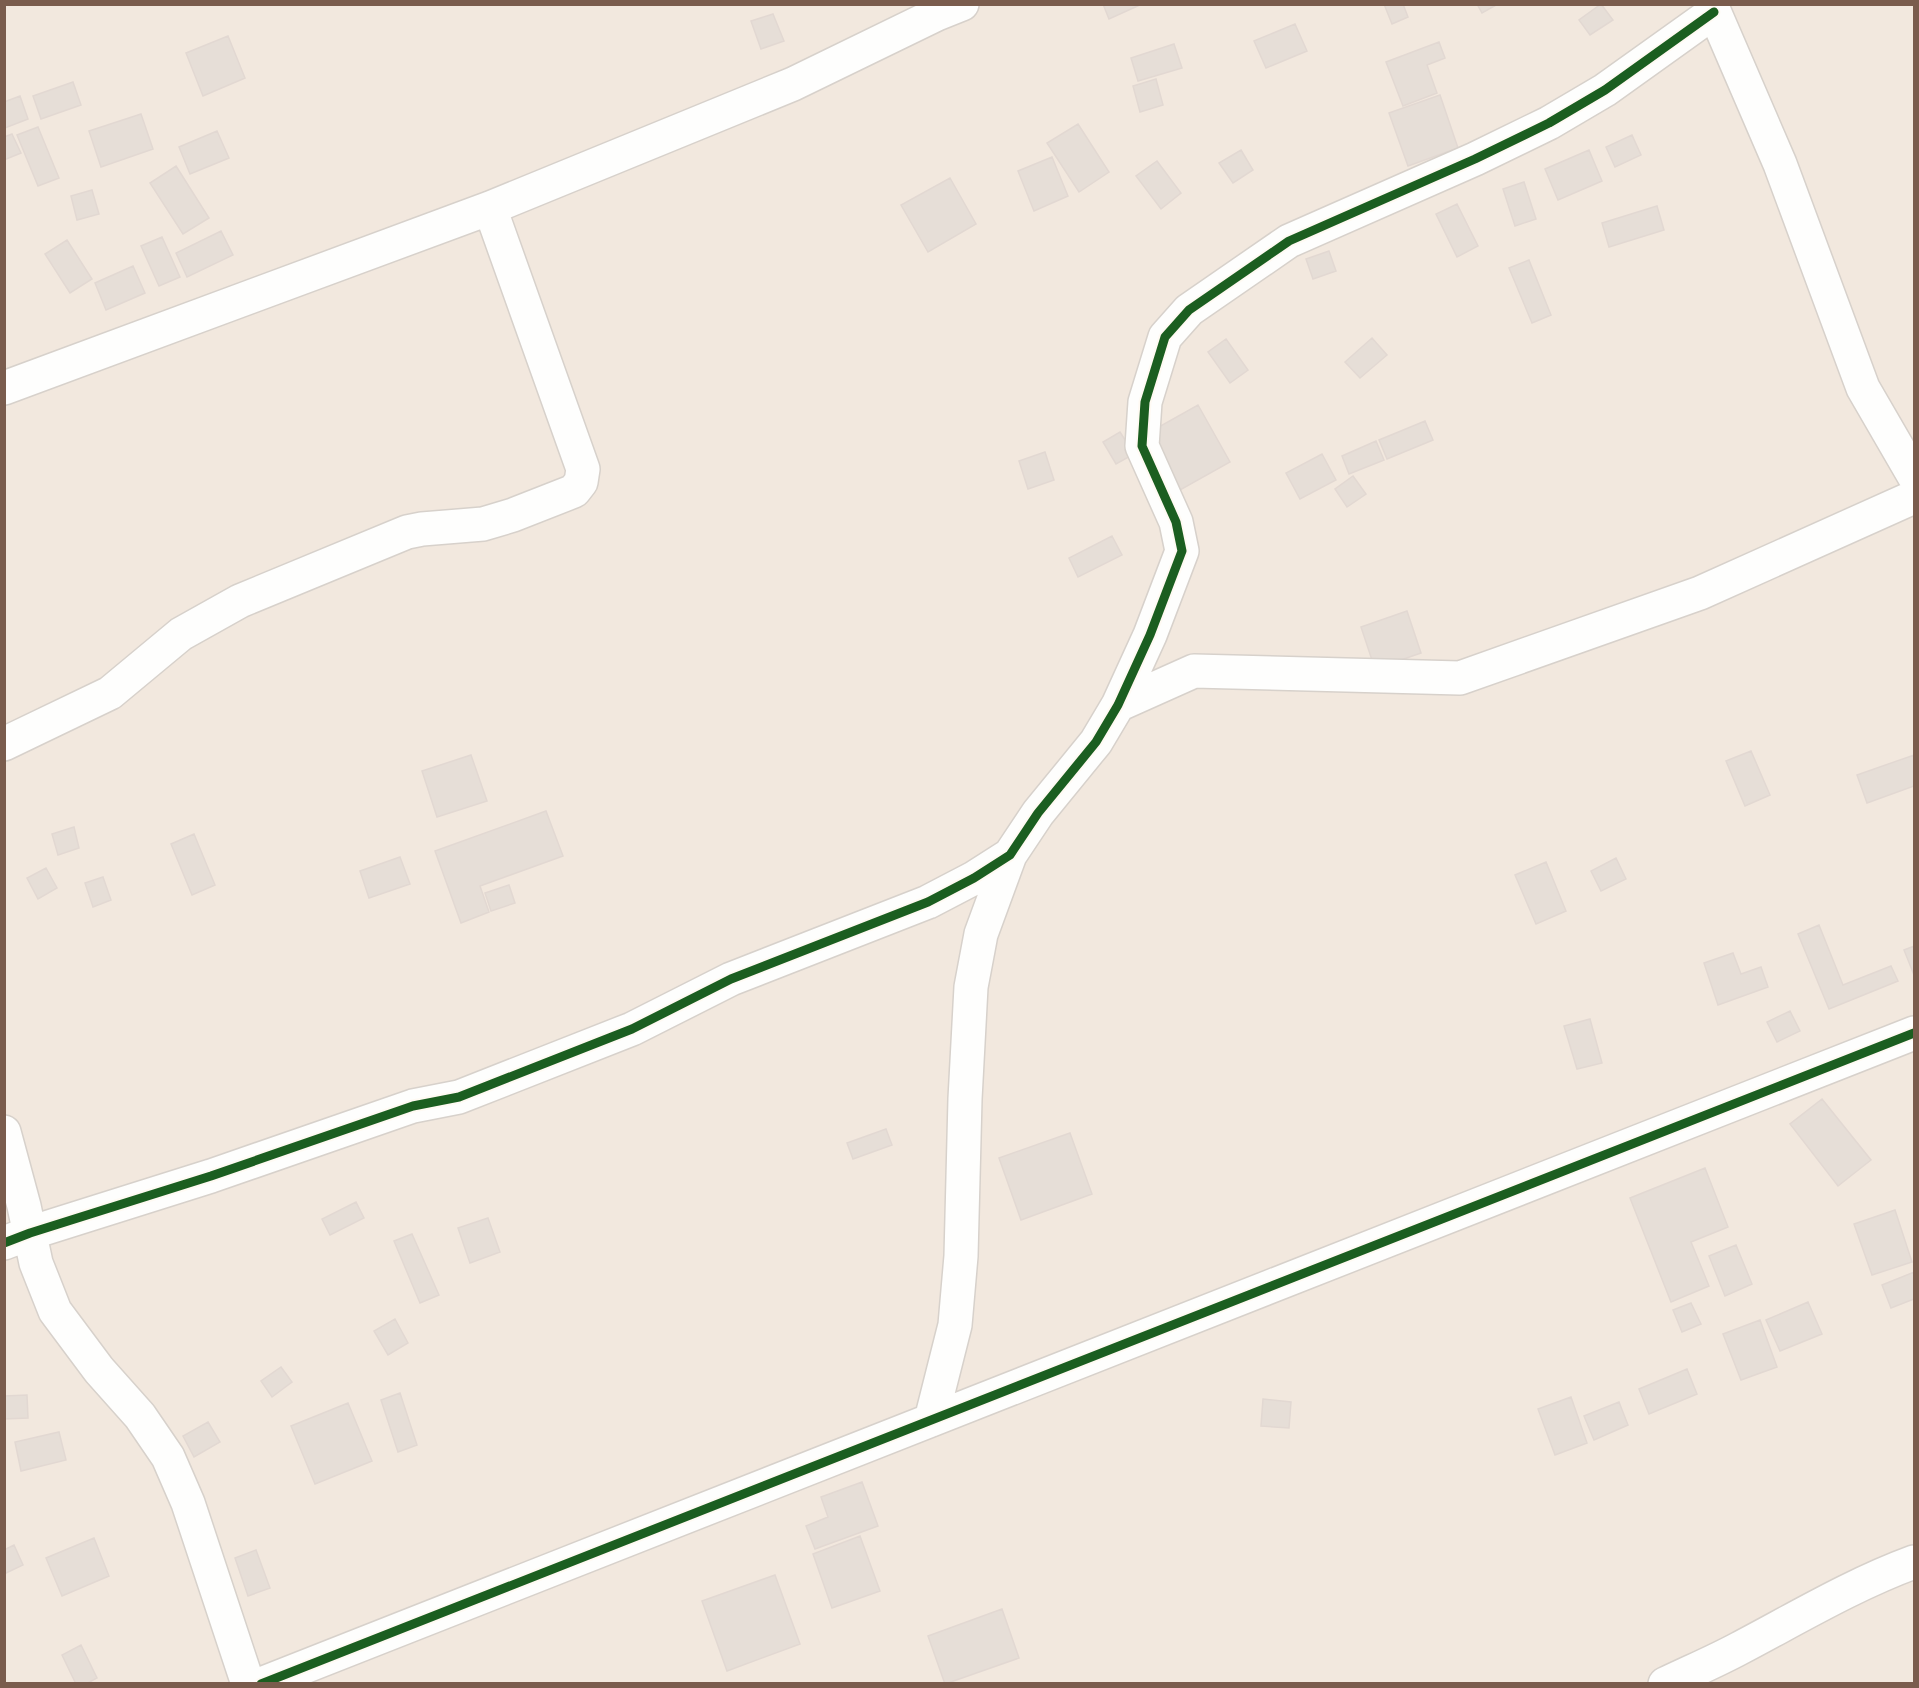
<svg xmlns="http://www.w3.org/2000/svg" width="1919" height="1688" font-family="'Work Sans',sans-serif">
	<rect width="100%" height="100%" fill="#f9f5f0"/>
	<path fill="#f2e8de" d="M5 5H1914V1683H5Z"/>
	<path fill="#e6ded7" stroke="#e2d8d2" stroke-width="1.5" d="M1103 4H1142L1109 19Z
		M1384 4H1403L1408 17 1392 24Z
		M1477 4H1498L1482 13Z
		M1601 4 1613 20 1590 35 1579 20Z
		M773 14 784 41 761 49 751 21Z
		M1295 24 1307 51 1266 68 1254 41Z
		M228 36 245 78 203 96 186 53Z
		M1439 42 1445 58 1427 65 1437 93 1403 106 1386 62Z
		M1174 44 1182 68 1138 81 1131 58Z
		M1156 79 1163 105 1140 112 1133 86Z
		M73 82 81 105 41 119 33 96Z
		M1440 95 1458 148 1408 166 1389 113Z
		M20 96 28 119 5 128 4 102Z
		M141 114 153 149 101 167 89 131Z
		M1078 124 1109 172 1079 192 1047 143Z
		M38 127 59 178 38 186 17 135Z
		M217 131 229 158 190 174 179 147Z
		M12 134 21 153 4 160V137Z
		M1632 135 1641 155 1615 167 1606 147Z
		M1241 150 1253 170 1233 183 1219 163Z
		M1589 150 1602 181 1558 200 1545 169Z
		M1052 157 1068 196 1034 211 1018 171Z
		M1157 161 1181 193 1161 209 1136 176Z
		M176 166 209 218 183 234 150 183Z
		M950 178 976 224 928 252 901 205Z
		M1524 182 1536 219 1515 226 1503 189Z
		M92 190 99 214 77 220 71 196Z
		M1457 204 1478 246 1457 257 1436 214Z
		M1657 206 1664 230 1609 247 1602 223Z
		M221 231 233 255 187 277 176 253Z
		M162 237 180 277 159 286 141 246Z
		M67 240 92 279 70 293 45 254Z
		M1329 251 1336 271 1313 279 1306 259Z
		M1529 260 1551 315 1532 323 1509 268Z
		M133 266 145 293 106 310 95 283Z
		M1372 338 1387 355 1360 378 1345 362Z
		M1226 339 1248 370 1230 383 1208 352Z
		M1198 405 1230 462 1180 490 1148 433Z
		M1425 421 1433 440 1387 459 1379 440Z
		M1120 432 1134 454 1116 464 1103 442Z
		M1376 441 1384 460 1349 474 1342 456Z
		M1045 452 1054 480 1028 489 1019 461Z
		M1322 454 1336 480 1300 499 1286 473Z
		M1353 476 1366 494 1347 507 1335 489Z
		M1112 536 1122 555 1078 577 1069 558Z
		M1407 611 1421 653 1375 669 1361 627Z
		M1751 751 1770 795 1745 806 1726 761Z
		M471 755 487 801 437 817 422 771Z
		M1914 755V786L1867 803 1857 775Z
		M546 811 563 856 480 886 489 912 461 923 435 851Z
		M74 827 79 848 58 855 52 834Z
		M194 834 215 885 192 895 171 844Z
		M400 857 410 884 369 898 360 871Z
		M1616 858 1626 879 1601 891 1591 871Z
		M1546 862 1566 911 1536 924 1515 875Z
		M46 868 57 888 38 899 27 878Z
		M103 877 111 900 93 907 85 883Z
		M509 885 515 903 491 911 485 893Z
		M1819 925 1843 985 1891 966 1898 981 1829 1009 1798 934Z
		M1914 946V975L1904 950Z
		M1733 953 1741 974 1761 967 1768 987 1718 1005 1704 963Z
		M1790 1011 1800 1031 1777 1042 1767 1022Z
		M1590 1019 1602 1063 1577 1069 1564 1026Z
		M1822 1099 1871 1160 1838 1186 1790 1124Z
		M886 1129 892 1145 853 1159 847 1143Z
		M1070 1133 1092 1194 1021 1220 999 1158Z
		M1705 1168 1728 1227 1691 1242 1709 1286 1671 1302 1630 1198Z
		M356 1202 364 1218 330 1235 322 1219Z
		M1895 1210 1912 1262 1872 1275 1854 1224Z
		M488 1218 500 1252 470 1263 458 1228Z
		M412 1234 439 1295 420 1303 394 1241Z
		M1736 1245 1752 1284 1725 1296 1709 1256Z
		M1914 1272V1299L1891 1308 1882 1285Z
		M1808 1302 1822 1334 1780 1351 1766 1320Z
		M1691 1303 1701 1324 1682 1332 1673 1310Z
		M395 1319 408 1343 388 1355 374 1331Z
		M1760 1320 1777 1367 1741 1380 1723 1334Z
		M281 1367 292 1382 272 1397 261 1381Z
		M1687 1369 1697 1394 1649 1414 1639 1389Z
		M400 1393 417 1445 398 1452 381 1400Z
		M27 1395 28 1418 4 1419V1396Z
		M1571 1397 1587 1443 1555 1455 1538 1409Z
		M1263 1399 1291 1402 1289 1428 1261 1426Z
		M1619 1402 1628 1425 1594 1440 1584 1416Z
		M348 1403 372 1461 315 1484 291 1426Z
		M208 1422 220 1442 194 1457 183 1436Z
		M59 1432 66 1460 21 1471 15 1442Z
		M862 1482 878 1526 815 1549 806 1526 828 1517 821 1497Z
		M860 1536 880 1591 832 1608 813 1554Z
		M94 1538 109 1576 62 1596 46 1558Z
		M14 1545 23 1565 4 1574V1550Z
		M256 1550 270 1588 248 1596 235 1558Z
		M775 1575 800 1644 727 1671 702 1601Z
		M1002 1609 1019 1658 945 1684 928 1636Z
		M81 1645 97 1678 86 1684H76L62 1655Z"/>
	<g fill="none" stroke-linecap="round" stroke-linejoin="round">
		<g stroke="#d7d1cb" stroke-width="36">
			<path id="street" d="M1711 4 1780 164 1863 388 1914 476
				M4 388 490 208 793 84 937 14 962 4
				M1118 705 1194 671 1460 678 1700 593 1914 497
				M4 744 110 693 181 634 240 601 407 532 422 529 483 524 513 515 574 491 581 482 583 469 490 208
				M4 1132 24 1206 36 1263 55 1311 99 1370 140 1416 168 1457 188 1503 248 1684
				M4 1243 30 1233 211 1176 413 1106 459 1097 632 1029 731 979 928 902 974 878 1010 855 1038 813 1096 742 1118 705 1150 635 1182 551 1176 522 1142 446 1145 402 1165 337 1189 310 1289 241 1475 159 1549 123 1605 90 1714 12
				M931 1420 955 1325 961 1256 965 1099 971 987 981 934 1010 855
				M261 1684 1914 1033
				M1665 1684C1690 1672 1716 1661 1740 1648 1797 1618 1854 1584 1914 1562"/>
		</g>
		<use href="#street" stroke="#fefefd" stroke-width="33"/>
		<g stroke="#fffaf3" stroke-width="13">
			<path id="cycleway" d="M4 1243 30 1233 211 1176 413 1106 459 1097 632 1029 731 979 928 902 974 878 1010 855 1038 813 1096 742 1118 705 1150 635 1182 551 1176 522 1142 446 1145 402 1165 337 1189 310 1289 241 1475 159 1549 123 1605 90 1714 12
				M261 1684 1914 1033"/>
		</g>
		<use href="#cycleway" stroke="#1b5e20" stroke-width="9"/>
	</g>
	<rect width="1919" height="1688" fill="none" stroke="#7a5c4d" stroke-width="12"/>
</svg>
